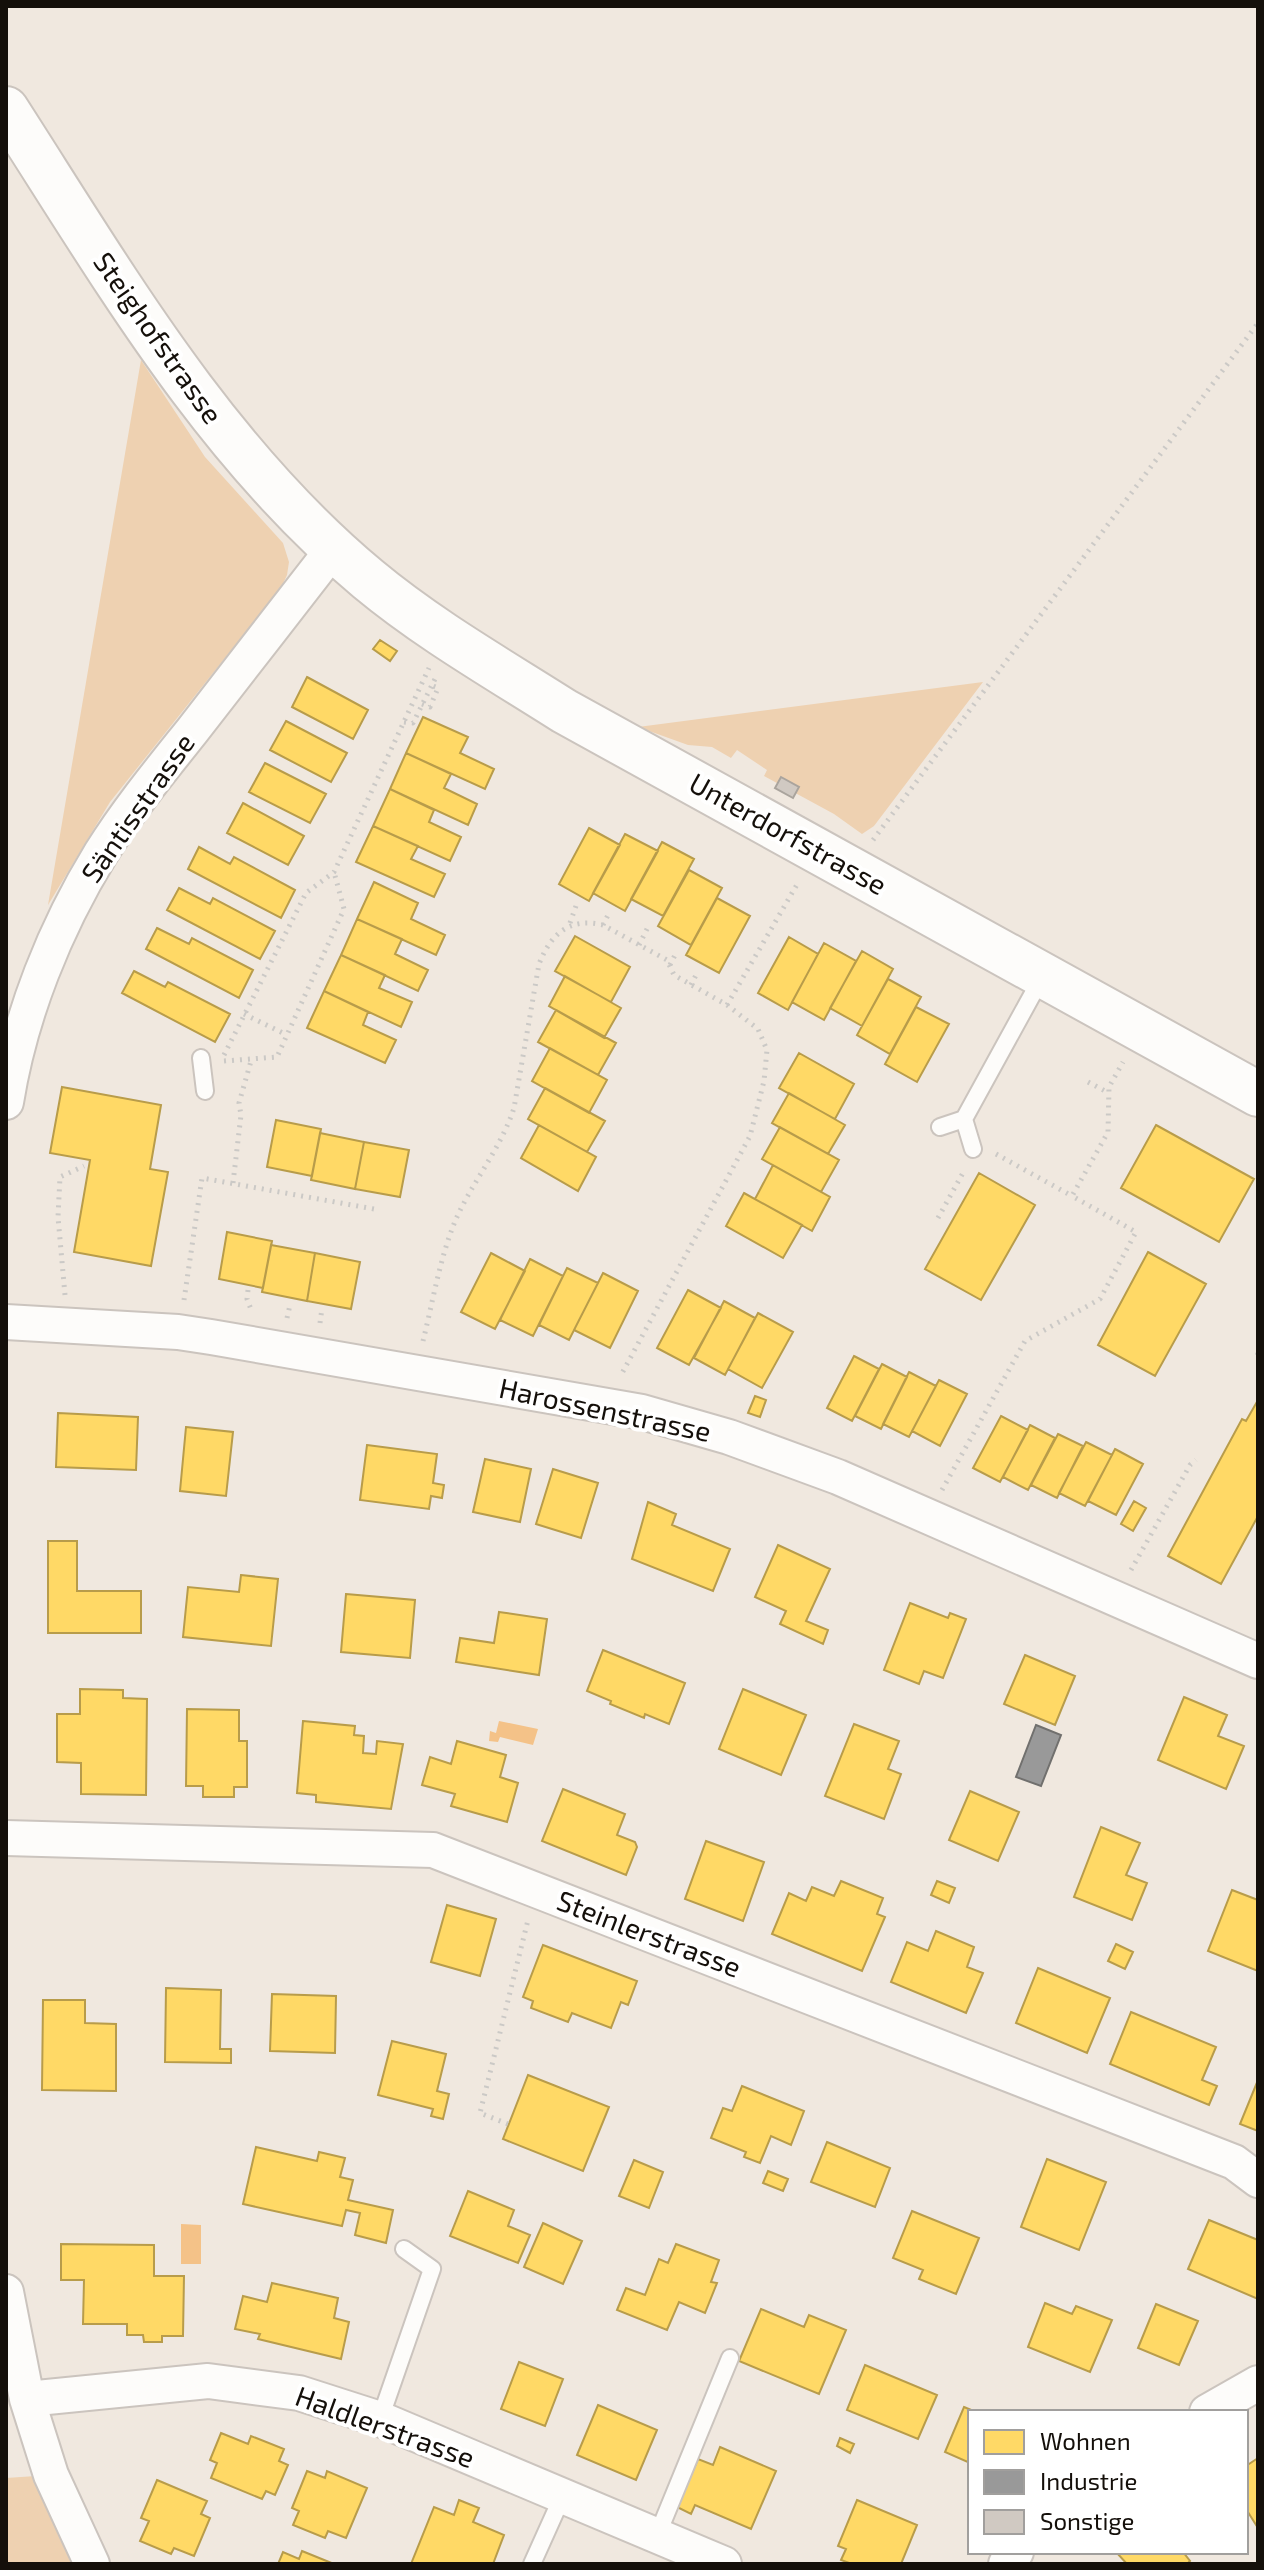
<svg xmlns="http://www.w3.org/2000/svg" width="1264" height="2570" font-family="'Exo 2',sans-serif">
	<rect width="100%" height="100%" fill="#f0e8df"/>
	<path fill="#eed1b1" d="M141 360 205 457 283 543 289 562 287 575 281 588 110 802 48 905Z
		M983 682 874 826 862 834 834 814 764 776 767 770 737 750 731 758 712 747 688 745 638 727Z
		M51 2475 92 2564H6V2478Z"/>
	<path fill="#f4c288" d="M499 1721 538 1729 533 1745 500 1737 498 1742 489 1741 490 1731 496 1733Z
		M181 2224 201 2225V2264H181Z"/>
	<path fill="#ffd966" stroke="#b89c4a" stroke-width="2" d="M380 640 397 651 390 661 373 649Z
		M307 677 368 710 353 739 292 707Z
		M423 717 468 737 460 753 494 769 485 789 406 753Z
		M286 721 347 753 331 782 270 750Z
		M406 753 451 774 444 788 477 804 468 825 390 789Z
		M265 763 326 794 310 823 249 792Z
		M390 789 434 810 429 822 461 837 450 861 373 826Z
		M243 803 304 836 288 865 227 833Z
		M373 826 418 846 411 859 445 874 434 897 356 862Z
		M589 828 620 845 589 901 559 884Z
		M625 834 658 851 625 911 593 893Z
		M662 842 694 859 663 916 631 899Z
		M199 847 230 864 234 857 295 890 281 918 188 869Z
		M689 870 722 888 691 945 658 926Z
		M374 882 418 903 411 919 445 935 436 955 357 919Z
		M179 888 210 904 213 898 275 931 260 959 167 910Z
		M717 898 750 916 719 973 686 955Z
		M357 919 402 939 395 954 428 970 418 991 341 955Z
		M157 928 189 944 192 938 253 970 239 998 146 949Z
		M575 936 630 967 611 1002 555 971Z
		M789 937 818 954 788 1010 758 993Z
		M824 943 856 961 824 1020 792 1002Z
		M862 951 893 969 862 1026 830 1008Z
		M341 955 385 975 379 988 412 1002 401 1027 324 991Z
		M134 971 165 987 168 982 230 1014 215 1042 122 993Z
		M565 976 621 1008 604 1038 549 1006Z
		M888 979 921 997 890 1054 857 1035Z
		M324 991 368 1012 363 1025 396 1040 385 1063 307 1028Z
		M916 1007 949 1024 917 1082 885 1064Z
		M556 1010 616 1043 598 1075 538 1042Z
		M550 1048 607 1080 589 1113 532 1081Z
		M799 1053 854 1084 835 1119 779 1088Z
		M62 1087 161 1105 150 1169 168 1172 151 1266 74 1252 90 1160 50 1153Z
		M545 1088 605 1121 587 1152 528 1119Z
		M789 1093 845 1125 828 1154 772 1123Z
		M276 1120 321 1129 312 1176 267 1167Z
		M539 1125 596 1157 578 1191 521 1158Z
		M1156 1125 1254 1179 1219 1242 1121 1188Z
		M780 1127 839 1160 821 1192 762 1159Z
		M320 1133 364 1142 355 1189 311 1180Z
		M364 1142 409 1150 400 1197 355 1189Z
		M773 1165 830 1197 812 1231 755 1199Z
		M979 1173 1035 1205 981 1300 925 1269Z
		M744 1193 802 1225 783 1258 726 1226Z
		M227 1232 272 1241 263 1288 219 1279Z
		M271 1245 315 1253 307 1301 262 1292Z
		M1148 1252 1206 1284 1155 1376 1098 1345Z
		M315 1253 360 1262 351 1309 307 1301Z
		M491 1253 525 1271 495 1329 461 1312Z
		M530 1259 563 1276 533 1336 500 1320Z
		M567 1268 598 1283 569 1340 539 1325Z
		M603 1273 638 1291 610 1348 574 1330Z
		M688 1290 721 1308 689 1365 657 1348Z
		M724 1301 755 1318 725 1375 694 1358Z
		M758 1313 793 1332 762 1388 728 1369Z
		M854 1356 879 1369 852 1421 827 1408Z
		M882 1364 907 1377 881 1429 855 1416Z
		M909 1372 936 1386 909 1437 883 1424Z
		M939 1380 967 1394 940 1446 912 1431Z
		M755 1396 766 1400 760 1417 748 1413Z
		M1258 1400V1516L1221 1584 1168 1556 1242 1419 1246 1421Z
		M58 1413 138 1417 136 1470 56 1467Z
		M1001 1416 1028 1430 1000 1482 973 1468Z
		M1030 1425 1055 1438 1028 1490 1003 1477Z
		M186 1427 233 1432 226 1496 180 1491Z
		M1058 1434 1083 1446 1057 1498 1031 1485Z
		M1086 1442 1112 1455 1085 1506 1059 1493Z
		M367 1445 437 1454 433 1483 444 1485 442 1498 431 1496 429 1509 360 1500Z
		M1115 1449 1143 1464 1116 1515 1088 1501Z
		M485 1459 531 1469 520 1522 473 1512Z
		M553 1469 598 1483 581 1538 536 1524Z
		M1134 1501 1146 1508 1133 1531 1121 1524Z
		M648 1502 676 1514 672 1525 730 1549 713 1591 632 1559Z
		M48 1541H77V1591H141V1633H48Z
		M778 1545 830 1569 806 1621 828 1630 823 1644 780 1624 786 1611 755 1597Z
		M241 1575 278 1579 271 1646 183 1637 188 1587 239 1592Z
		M346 1594 415 1600 410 1658 341 1652Z
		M910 1603 948 1618 950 1613 966 1619 943 1678 924 1671 919 1684 884 1670Z
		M499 1612 547 1619 539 1675 456 1662 460 1638 494 1643Z
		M603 1650 685 1683 669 1724 645 1714 644 1718 610 1704 611 1701 587 1691Z
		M1025 1655 1075 1676 1055 1725 1004 1704Z
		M80 1689 123 1690V1698L147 1699 146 1795 81 1794V1763L57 1762V1714H80Z
		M743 1689 806 1715 781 1775 719 1749Z
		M1184 1697 1227 1715 1218 1736 1244 1746 1226 1789 1158 1760Z
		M187 1709 239 1710V1741H247V1787H234V1797H203V1786H186Z
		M303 1721 355 1726 354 1735 364 1736 363 1753 376 1754 377 1741 403 1744 391 1809 316 1802V1795L297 1793Z
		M854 1724 899 1741 888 1769 901 1774 884 1819 825 1796Z
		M457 1741 506 1755 500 1777 518 1783 507 1822 451 1806 455 1794 422 1785 430 1757 451 1764Z
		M563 1789 625 1814 617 1835 635 1842 637 1847 626 1875 542 1841Z
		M970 1791 1019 1812 998 1861 949 1840Z
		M1101 1827 1140 1843 1126 1875 1147 1883 1132 1920 1074 1897Z
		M706 1841 764 1862 743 1921 685 1899Z
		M841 1881 883 1898 877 1914 885 1917 862 1971 772 1934 789 1893 806 1901 812 1887 834 1896Z
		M937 1881 955 1888 949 1903 931 1895Z
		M1232 1890 1258 1900V1971L1208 1951Z
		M447 1905 496 1919 480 1976 431 1962Z
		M936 1931 974 1947 967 1967 983 1973 966 2013 891 1982 907 1942 928 1951Z
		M1116 1944 1133 1952 1125 1969 1108 1961Z
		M543 1945 637 1981 628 2005 621 2002 611 2028 572 2013 568 2022 531 2008 533 2001 523 1997Z
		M1038 1968 1110 1998 1087 2053 1016 2023Z
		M166 1988 221 1990 220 2049H231V2063L165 2062Z
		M272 1994 336 1996 335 2053 270 2051Z
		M43 2000H85V2023L116 2024V2091L42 2090Z
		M1131 2012 1216 2047 1202 2080 1217 2086 1209 2105 1110 2064Z
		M392 2041 446 2054 437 2091 449 2094 443 2119 431 2116 433 2109 378 2095Z
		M528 2075 609 2107 583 2171 503 2139Z
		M1258 2080V2131L1240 2124Z
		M742 2086 804 2111 791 2145 771 2136 760 2163 744 2157 746 2152 711 2138 723 2108 732 2111Z
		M827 2142 890 2168 875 2207 811 2182Z
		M256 2147 317 2161 319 2152 345 2158 340 2177 353 2180 348 2200 393 2210 386 2243 355 2235 360 2213 346 2210 342 2226 243 2204Z
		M1047 2159 1106 2182 1079 2250 1021 2227Z
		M634 2160 663 2172 649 2208 619 2196Z
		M768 2171 788 2179 783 2191 763 2183Z
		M468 2191 514 2210 508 2226 530 2235 518 2263 450 2236Z
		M912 2211 979 2238 956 2294 919 2279 923 2270 893 2258Z
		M1209 2220 1258 2240V2299L1188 2269Z
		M543 2223 582 2241 563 2284 524 2267Z
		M61 2244 154 2245V2276H184L183 2336H162V2342H144L143 2335H127V2324H83L84 2280H61Z
		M676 2244 719 2260 711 2282 717 2283 705 2313 679 2302 667 2330 617 2310 626 2288 645 2295 659 2259 668 2263Z
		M272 2283 338 2298 334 2318 349 2322 341 2359 258 2339 260 2334 235 2329 243 2296 267 2302Z
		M1045 2303 1072 2314 1076 2306 1112 2320 1090 2372 1028 2347Z
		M1156 2304 1198 2321 1179 2365 1138 2348Z
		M761 2309 804 2327 809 2315 846 2330 819 2394 739 2361Z
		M519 2362 563 2379 545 2426 501 2409Z
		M865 2365 937 2395 918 2439 847 2410Z
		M598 2405 657 2430 636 2480 577 2455Z
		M964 2407 976 2412H970V2463L945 2452Z
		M221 2433 248 2444 251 2436 284 2449 279 2461 288 2465 275 2495 266 2491 262 2499 211 2478 217 2463 210 2460Z
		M840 2438 854 2444 850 2453 837 2446Z
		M720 2447 776 2471 751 2529 695 2505 691 2514 677 2507 698 2459 713 2465Z
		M1258 2458V2528L1246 2509V2466Z
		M307 2471 325 2478 327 2471 367 2488 346 2538 328 2531 325 2538 293 2525 299 2511 292 2508Z
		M157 2480 207 2501 201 2514 210 2518 194 2556 174 2548 171 2554 140 2541 149 2521 141 2518Z
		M459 2500 479 2508 473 2522 504 2535 493 2564H411L434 2507 454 2515Z
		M857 2500 917 2525 901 2564H852L841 2560 846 2549 838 2546Z
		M302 2551 334 2564H278L283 2552 299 2559Z
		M1116 2552H1183L1190 2561 1187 2564H1127Z"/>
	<path fill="#999" stroke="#71706e" stroke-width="2" d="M1036 1725 1061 1735 1041 1786 1016 1777Z"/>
	<path fill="#d0c9c2" stroke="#aaa49d" stroke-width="2" d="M781 777 799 787 793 798 775 788Z"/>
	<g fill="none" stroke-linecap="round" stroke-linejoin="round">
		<g stroke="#cbc4be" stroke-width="20">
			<path id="lane" d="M201 1058 205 1091
				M964 1119 973 1149
				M940 1127 964 1119 1042 977
				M380 2419 432 2269 404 2249
				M657 2536 730 2358
				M532 2564 563 2495"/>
		</g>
		<g stroke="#cbc4be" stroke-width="38">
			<path id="street" d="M6 1102C20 1015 55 928 101 853 128 810 160 771 192 731 239 670 287 609 334 548
				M6 1322 178 1332 211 1337 642 1412 729 1437 838 1477 1258 1661
				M6 1838 433 1850 1234 2162 1258 2180
				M6 2292 27 2399 51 2475 92 2564
				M27 2399 208 2381 299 2393 380 2419 724 2564
				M1207 2412 1258 2383
				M1006 2564 1016 2552"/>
		</g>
		<g stroke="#cbc4be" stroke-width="48">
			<path id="secondary" d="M6 109C113 275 213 450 368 579 428 629 498 669 564 711L1258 1094"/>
		</g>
		<path stroke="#cbc9c6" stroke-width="5" stroke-dasharray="2 6" stroke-linecap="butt" d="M422 704 430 707 438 688 433 686 431 690
			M404 722 413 723 437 675
			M873 840 1258 323
			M570 923 577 903
			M603 925 610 911
			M639 945 649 925
			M670 965 677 951
			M691 985 698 971
			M727 1005 799 881
			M244 1014 287 1035
			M224 1055 306 893 334 872 429 668
			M224 1061 277 1057 344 909 334 872
			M1088 1082 1109 1093
			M996 1154 1072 1196
			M233 1183 241 1115 239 1103 251 1061
			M938 1218 964 1171
			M248 1290 247 1299 252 1312
			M65 1295 58 1217 60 1177 84 1166
			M184 1300 202 1178 374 1209
			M287 1318 290 1305
			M320 1323 322 1308
			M423 1341C433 1301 440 1257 456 1219 473 1181 501 1148 514 1108L539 964C551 934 569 917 603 925L667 960 674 975 727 1005 758 1029 767 1050 764 1081 750 1136 620 1377
			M1256 1352 1258 1353
			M942 1490 1025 1341 1100 1299 1136 1232 1072 1196 1108 1132 1109 1087 1123 1062
			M1131 1570 1190 1465 1196 1460
			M508 2124 480 2113 528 1920"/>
		<use href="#lane" stroke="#fdfcfa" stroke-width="16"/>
		<use href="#street" stroke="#fdfcfa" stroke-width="34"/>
		<use href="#secondary" stroke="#fdfcfa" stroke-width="44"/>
	</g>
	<g text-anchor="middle" stroke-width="8" stroke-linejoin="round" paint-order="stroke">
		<g font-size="28" fill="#140f0a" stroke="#fff">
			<text transform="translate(158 338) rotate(55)" y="10">Steighofstrasse</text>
			<text transform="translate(138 808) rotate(-55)" y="10">Säntisstrasse</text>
			<text transform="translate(788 834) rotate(29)" y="10">Unterdorfstrasse</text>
			<text transform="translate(605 1410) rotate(12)" y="10">Harossenstrasse</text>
			<text transform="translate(649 1934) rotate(21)" y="10">Steinlerstrasse</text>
			<text transform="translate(385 2427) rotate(20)" y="10">Haldlerstrasse</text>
		</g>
	</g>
	<rect width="1264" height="2570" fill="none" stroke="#140f0a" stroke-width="16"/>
	<rect x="968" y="2410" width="280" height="144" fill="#ffffff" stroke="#a19f9d" stroke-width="2"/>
	<rect x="984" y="2430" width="40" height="24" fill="#ffd966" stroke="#a19f9d" stroke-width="2"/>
	<text x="1040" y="2450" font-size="24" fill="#140f0a">Wohnen</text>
	<rect x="984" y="2470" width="40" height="24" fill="#999999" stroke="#a19f9d" stroke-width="2"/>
	<text x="1040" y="2490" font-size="24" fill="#140f0a">Industrie</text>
	<rect x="984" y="2510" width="40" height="24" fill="#d0c9c2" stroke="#a19f9d" stroke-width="2"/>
	<text x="1040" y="2530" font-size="24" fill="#140f0a">Sonstige</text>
</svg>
